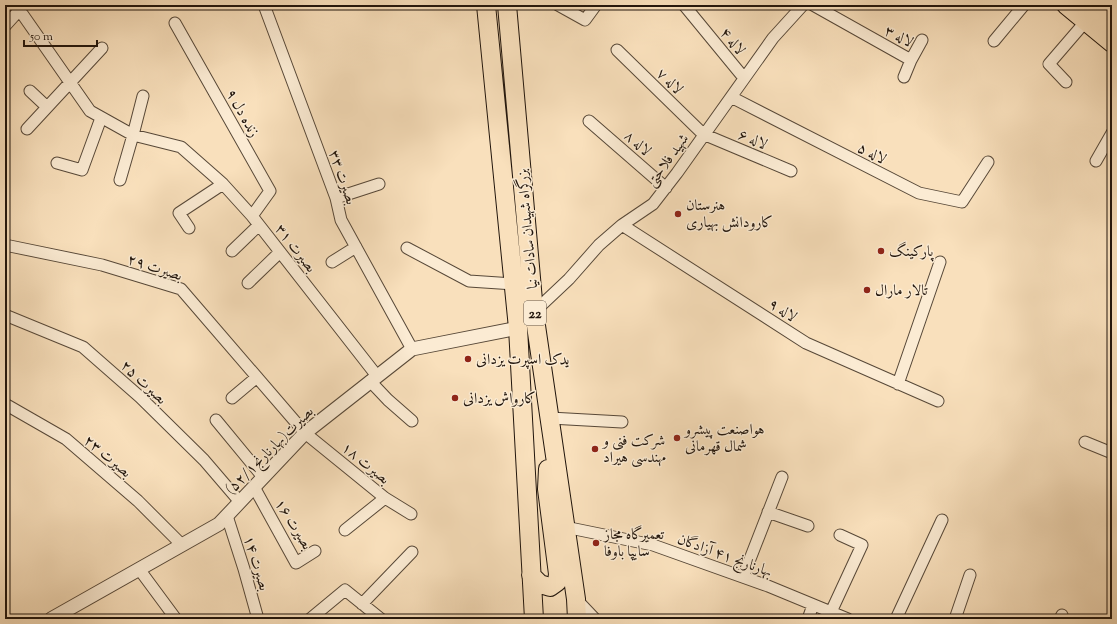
<svg xmlns="http://www.w3.org/2000/svg" width="1117" height="624" font-family="'Sorts Mill Goudy',Amiri,serif">
	<rect width="100%" height="100%" fill="#f9e0bc"/>
	<filter id="stains"><feTurbulence type="fractalNoise" baseFrequency=".005" numOctaves="4"/><feColorMatrix values="0 0 0 0 .2 0 0 0 0 .09 0 0 0 0 .02 0 0 0 .5 -.17"/></filter>
	<radialGradient id="worn" r=".72"><stop offset=".6" stop-color="#630" stop-opacity="0"/><stop offset="1" stop-color="#630" stop-opacity=".3"/></radialGradient>
	<g fill="none" stroke-linecap="round" stroke-linejoin="round">
		<g stroke="#574838" stroke-width="13">
			<path id="minor" d="M16 5 90 111 133 135 181 147 223 184 252 216 377 376
				M264 5 336 198 341 220 412 349
				M558 5 585 20 596 5
				M684 5 744 78
				M813 5 911 60 922 40
				M1102 17 1111 5
				M175 23 270 191 252 216
				M5 26 24 5
				M994 41 1024 5
				M617 50 703 134 791 171
				M904 77 911 60
				M1066 82 1049 64 1086 21
				M30 91 47 107
				M731 97 919 193 962 202 988 162
				M589 121 666 188
				M27 129 102 48
				M1096 161 1112 133
				M57 163 82 170 101 118
				M120 180 133 135 143 96
				M336 198 379 184
				M622 225 806 343 938 401
				M189 228 179 213 223 184
				M5 245 102 265 181 289 305 433 385 498 411 514
				M407 248 469 281 513 284
				M232 251 259 225
				M332 262 356 247
				M248 283 280 252
				M534 312 569 279 599 245 622 225 653 204 677 173 773 38 803 5
				M5 315 83 347 140 397 204 460 240 502
				M370 381 388 400 412 421
				M898 384 940 262
				M232 398 257 377
				M5 404 66 439 138 501 182 545
				M550 418 622 422
				M216 420 263 477
				M1085 442 1112 453
				M254 487 296 563 315 551
				M768 512 808 526
				M227 516 244 569 258 619
				M565 527 653 545 768 586 848 619
				M345 530 385 498
				M139 569 176 619
				M743 577 782 477
				M576 599 595 619
				M362 604 412 552
				M831 612 862 545 840 535
				M310 619 345 590 381 619
				M808 619 813 605
				M896 619 942 520
				M955 619 970 575
				M1060 619 1062 615"/>
		</g>
		<g stroke="#574838" stroke-width="15">
			<path id="tertiary" d="M51 619 219 524 305 433 412 349 518 328"/>
		</g>
		<g stroke="#21150c" stroke-width="20">
			<path id="trunk" d="M486 5 518 328 534 619
				M507 5 534 312 576 599 577 619
				M1066 5 1112 43
				M1088 5 1112 26
				M531 575 540 584 550 587 557 582 558 574 547 489 548 469"/>
		</g>
		<use href="#minor" stroke="#fbebd3" stroke-width="11"/>
		<use href="#tertiary" stroke="#fbebd3" stroke-width="13"/>
		<use href="#trunk" stroke="#f9e0bc" stroke-width="18"/>
	</g>
	<g fill="#8f2418" stroke="#fbebd3" stroke-width="1.5">
		<circle cx="678" cy="214" r="4"/>
		<circle cx="881" cy="251" r="4"/>
		<circle cx="867" cy="290" r="4"/>
		<circle cx="468" cy="359" r="4"/>
		<circle cx="455" cy="398" r="4"/>
		<circle cx="677" cy="438" r="4"/>
		<circle cx="595" cy="449" r="4"/>
		<circle cx="596" cy="543" r="4"/>
	</g>
	<g text-anchor="middle" stroke-width="3" stroke-linejoin="round" paint-order="stroke">
		<rect fill="#fbebd3" stroke="#625548" stroke-width="1" x="524" y="301" width="22" height="24" rx="3"/>
		<g font-size="14" font-weight="bold" fill="#21150c">
			<text x="535" y="318">22</text>
		</g>
		<g font-size="15" fill="#21150c" stroke="#fbebd3">
			<text transform="translate(899 36) rotate(27)" y="5">لاله ۳</text>
			<text transform="translate(733 41) rotate(51)" y="5">لاله ۴</text>
			<text transform="translate(670 81) rotate(44)" y="5">لاله ۷</text>
			<text transform="translate(243 113) rotate(61)" y="5">زنده دل ۹</text>
			<text transform="translate(753 139) rotate(23)" y="5">لاله ۶</text>
			<text transform="translate(638 143) rotate(41)" y="5">لاله ۸</text>
			<text transform="translate(872 153) rotate(27)" y="5">لاله ۵</text>
			<text transform="translate(667 160) rotate(-54)" y="5">شهید فلاحتی</text>
			<text transform="translate(343 177) rotate(71)" y="5">بصیرت ۳۳</text>
			<text transform="translate(527 229) rotate(-95)" y="5">بزرگراه شهیدان سادات نیا</text>
			<text transform="translate(296 248) rotate(52)" y="5">بصیرت ۳۱</text>
			<text transform="translate(155 267) rotate(18)" y="5">بصیرت ۲۹</text>
			<text transform="translate(783 310) rotate(33)" y="5">لاله ۹</text>
			<text transform="translate(144 382) rotate(43)" y="5">بصیرت ۲۵</text>
			<text transform="translate(269 450) rotate(-45)" y="5">بصیرت(بهارنارنج۵۲/۱)</text>
			<text transform="translate(108 456) rotate(40)" y="5">بصیرت ۲۳</text>
			<text transform="translate(366 463) rotate(39)" y="5">بصیرت ۱۸</text>
			<text transform="translate(294 524) rotate(58)" y="5">بصیرت ۱۶</text>
			<text transform="translate(725 555) rotate(20)" y="5">بهارنارنج ۴۱ آزادگان</text>
			<text transform="translate(257 563) rotate(73)" y="5">بصیرت ۱۴</text>
		</g>
		<g font-size="15" fill="#21150c" stroke="#fbebd3" text-anchor="start">
			<text x="686" y="210">هنرستان<tspan x="686" dy="17">کارودانش بهیاری</tspan></text>
			<text x="889" y="256">پارکینگ</text>
			<text x="875" y="295">تالار مارال</text>
			<text x="476" y="364">یدک اسپرت یزدانی</text>
			<text x="463" y="403">کارواش یزدانی</text>
			<text x="685" y="434">هواصنعت پیشرو<tspan x="685" dy="17">شمال قهرمانی</tspan></text>
			<text x="603" y="445">شرکت فنی و<tspan x="603" dy="17">مهندسی هیراد</tspan></text>
			<text x="604" y="539">تعمیرگاه مجاز<tspan x="604" dy="17">سایپا باوفا</tspan></text>
		</g>
	</g>
	<rect width="1117" height="624" fill="none" stroke="#f9e0bc" stroke-width="20"/>
	<rect x="6" y="6" width="1105" height="612" fill="none" stroke="#21150c" stroke-width="2"/>
	<rect x="10" y="10" width="1097" height="604" fill="none" stroke="#21150c"/>
	<path d="M24 40v6h73v-6" fill="none" stroke="#21150c" stroke-width="2"/>
	<text x="30" y="40" font-size="12" fill="#21150c" stroke="#fbebd3" stroke-width="3" paint-order="stroke">50 m</text>
	<rect width="100%" height="100%" filter="url(#stains)"/>
	<rect width="100%" height="100%" fill="url(#worn)"/>
</svg>
